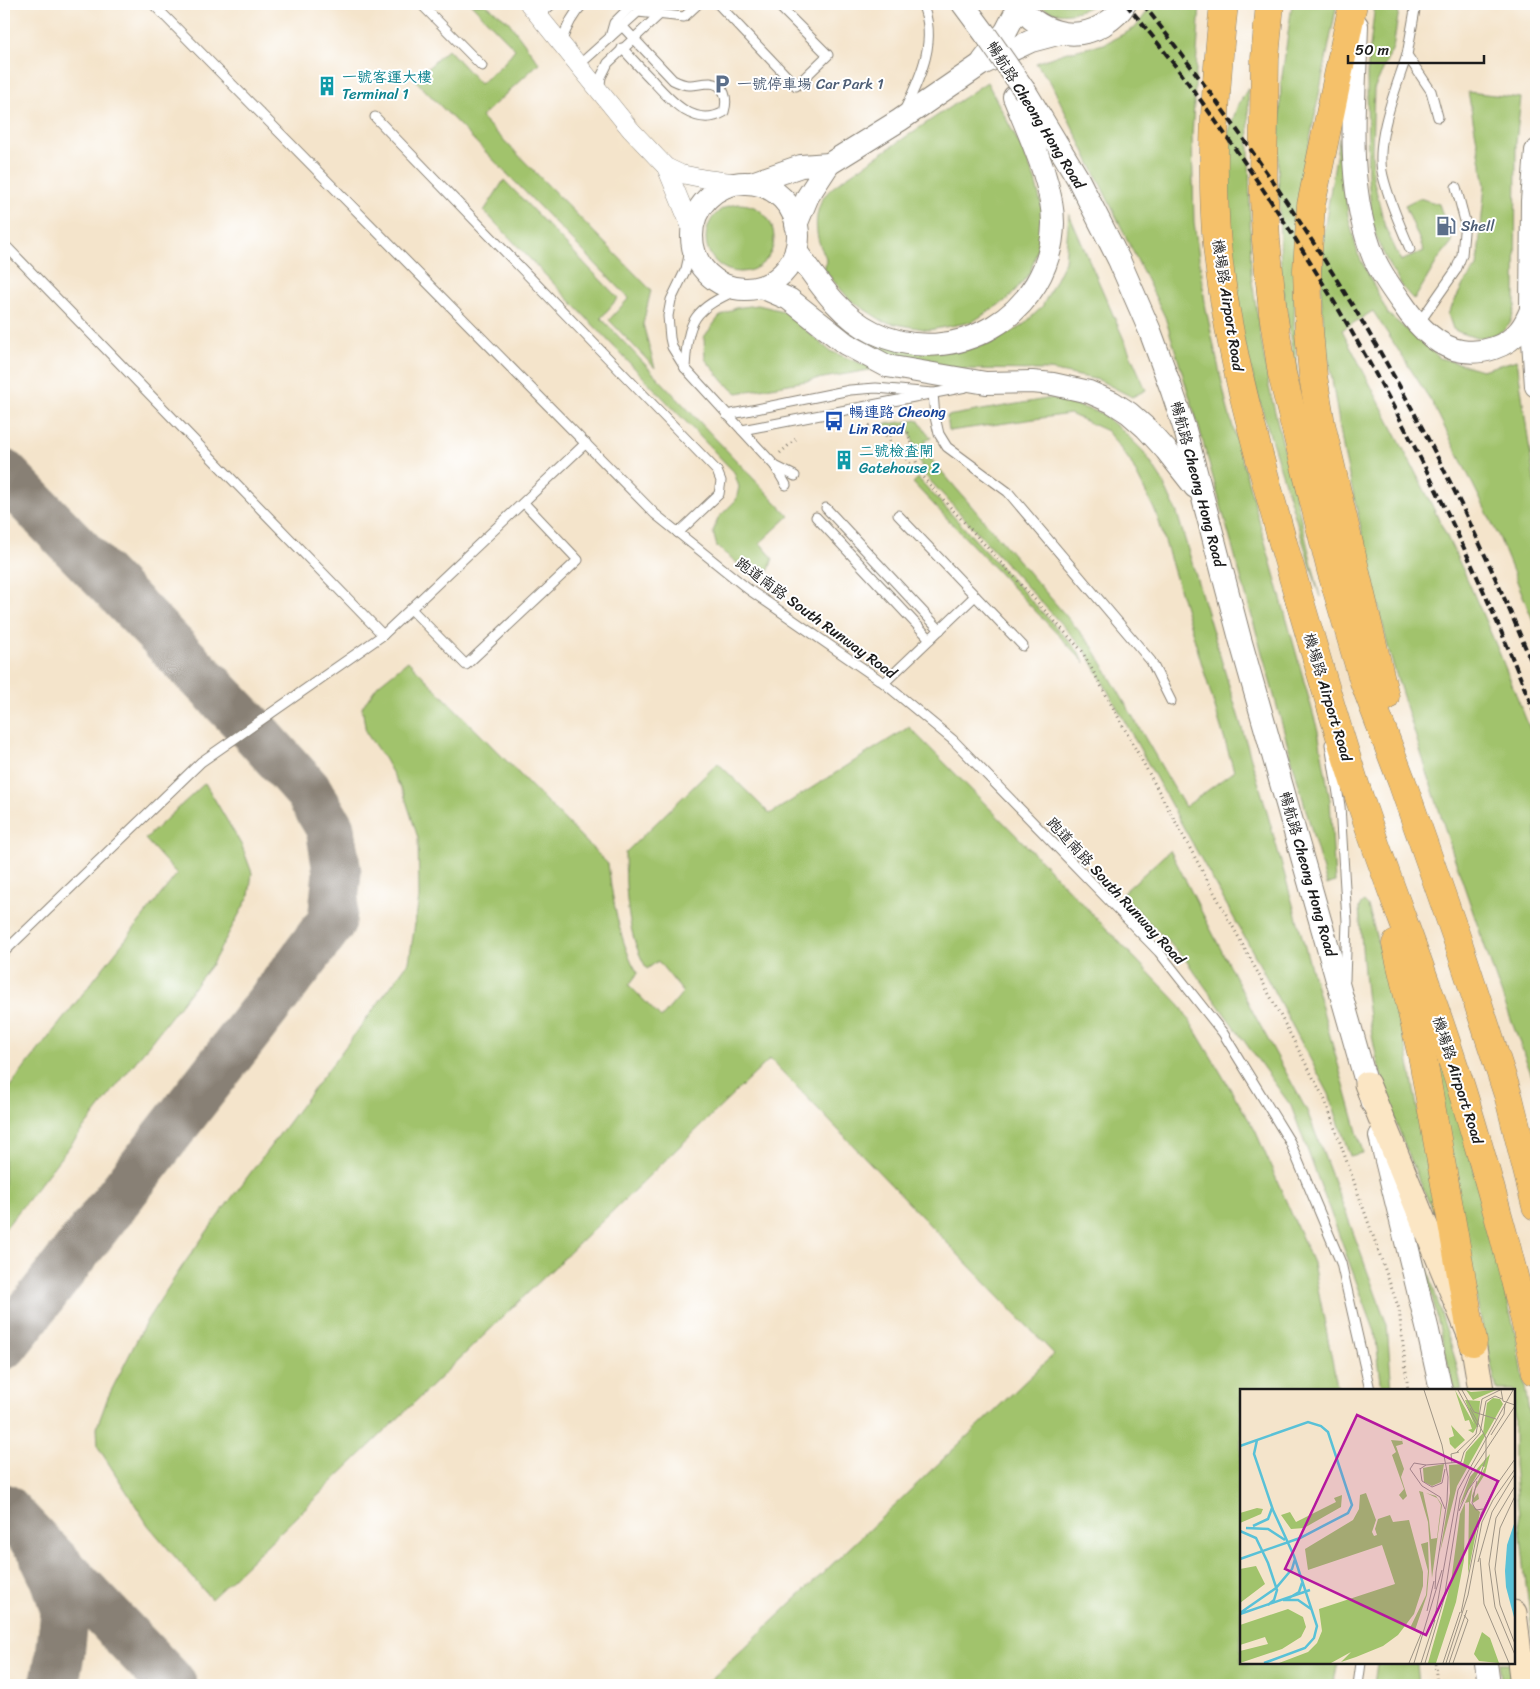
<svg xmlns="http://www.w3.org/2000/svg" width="1540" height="1689" viewBox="0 0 1540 1689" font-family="Sriracha,'LXGW WenKai TC',sans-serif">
	<rect width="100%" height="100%" fill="#fff"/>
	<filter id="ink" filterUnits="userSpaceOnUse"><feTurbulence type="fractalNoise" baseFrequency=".02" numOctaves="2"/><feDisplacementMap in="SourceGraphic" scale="10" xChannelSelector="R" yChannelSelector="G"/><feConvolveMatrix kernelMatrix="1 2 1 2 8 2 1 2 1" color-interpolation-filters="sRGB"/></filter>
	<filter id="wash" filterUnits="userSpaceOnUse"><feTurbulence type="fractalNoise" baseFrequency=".0096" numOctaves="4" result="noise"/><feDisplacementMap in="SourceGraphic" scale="20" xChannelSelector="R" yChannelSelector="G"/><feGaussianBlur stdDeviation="1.12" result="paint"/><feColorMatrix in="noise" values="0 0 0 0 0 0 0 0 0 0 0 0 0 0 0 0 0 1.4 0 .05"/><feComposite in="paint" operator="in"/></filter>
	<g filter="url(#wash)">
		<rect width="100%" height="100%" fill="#f4e4cb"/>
		<g fill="#a1c36c" stroke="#5e7044">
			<polygon points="471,4 485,4 508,21 539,63 481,117 651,290 643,324 655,368 609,320 629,298 415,80 448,49 480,84 503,64 515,49"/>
			<path d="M1038 4H1095C1076 14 1056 19 1038 4Z"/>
			<polygon points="1153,4 1200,4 1192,136 1194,222 1206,309 1227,406 1318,731 1330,800 1335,882 1327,885 1200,431 1165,317 1051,83 1036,63 1064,53 1104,44 1135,28"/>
			<polygon points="1292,4 1337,4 1299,195 1294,327 1299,400 1281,275 1278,164 1281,84"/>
			<polygon points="1375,4 1400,4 1393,48 1374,89 1372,149 1373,178 1385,227 1401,261 1424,251 1405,205 1419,198 1439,204 1452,242 1439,258 1414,300 1404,289 1390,267 1377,240 1372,220 1368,178 1367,74"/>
			<path d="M987 82 1022 149 1035 180 1043 211 1038 248 1030 273 1008 299 972 322 929 330 884 322 850 300 824 270C828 255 825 258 820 245 814 228 815 207 827 193 831 188 838 184 842 180Z"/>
			<polygon points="1248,88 1251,275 1269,387 1320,597 1257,393 1233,299 1221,155 1237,107"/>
			<path d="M1468 92 1521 98 1516 142 1515 307C1513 313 1512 322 1508 326 1493 342 1470 339 1453 329L1448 314 1464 283 1477 267 1485 185Z"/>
			<polygon points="1339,138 1348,215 1358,254 1388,314 1440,358 1482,370 1517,360 1536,494 1536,628 1499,537 1433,404 1373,311 1342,330 1427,495 1465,574 1499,652 1536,744 1536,1087 1497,982 1452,851 1389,652 1344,453 1325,337 1321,293 1324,231"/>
			<polygon points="504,180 618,298 601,318 789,516 760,543 773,558 769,570 755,577 717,547 713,532 718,518 736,500 739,487 734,472 484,211"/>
			<circle cx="740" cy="238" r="34"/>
			<polygon points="1069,214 1146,390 1132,397 1099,380 1050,370 958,369 924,364 883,352 849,330 853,327 957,352 991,343 1021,327 1042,307 1065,261"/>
			<polygon points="758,305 783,311 830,351 875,369 737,393 725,383 705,359 704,337 719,317 735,308"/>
			<polygon points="1052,398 1101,413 1124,432 1144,452 1162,480 1177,513 1263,798 1363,1153 1350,1156 1329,1094 1255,956 1085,650 924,474 910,432 904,426 895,426 889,430 877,425 918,420 931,438 925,441 931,459 1092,646 1185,807 1234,771 1157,515 1130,461 1107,431 1070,414 949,431 947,416"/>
			<polygon points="918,478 1078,651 1085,663 913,483"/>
			<path d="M408 661 608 864C612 896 620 946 638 973L629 985 661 1018 683 992 658 961 647 969C626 934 626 893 625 853L718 763 770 814 909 727 1022 841 1180 1005 1255 1130 1313 1263 1338 1390H1241V1663H1338L1333 1685H705L1054 1354 770 1059 211 1599 148 1525 98 1447 97 1427 108 1397 147 1320 181 1268 218 1216 409 962 419 898 418 838 404 794 384 758 366 733 362 707 378 685Z"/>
			<polygon points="205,783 242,846 252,873 249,896 212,964 4,1230 4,1094 177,874 145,839"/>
			<polygon points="1170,850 1254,1014 1307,1111 1349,1221 1387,1325 1392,1390 1382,1390 1375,1332 1291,1106 1185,959 1122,894"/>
			<path d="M1364 902 1368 906 1407 1051 1435 1207 1433 1212C1411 1161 1388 1110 1376 1055 1365 1007 1363 957 1359 908L1360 905Z"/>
			<polygon points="1439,1045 1462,1121 1518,1344 1536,1455 1536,1654 1526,1585 1514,1465 1514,1390 1497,1390 1459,1224 1427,1048"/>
			<polygon points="1418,1237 1456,1362 1462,1390 1454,1390"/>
			<polygon points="1377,1663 1417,1663 1419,1685 1374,1685"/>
			<polygon points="1500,1663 1510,1663 1513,1685 1503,1685"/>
		</g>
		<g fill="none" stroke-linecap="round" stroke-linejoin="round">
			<g stroke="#888074" stroke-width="49">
				<polyline points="4,474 251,728 308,791 330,828 337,872 332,921 300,964 4,1345"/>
				<polyline points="4,1508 173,1685"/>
				<polyline points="44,1557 56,1582 65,1611 60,1655 54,1685"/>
			</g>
		</g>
	</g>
	<g filter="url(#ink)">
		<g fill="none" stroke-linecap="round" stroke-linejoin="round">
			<defs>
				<g id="service">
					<polyline points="153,4 655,514 748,589 884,683 953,740 1159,952 1223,1033 1290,1142 1341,1263 1370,1390"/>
					<polyline points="421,4 482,66"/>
					<polyline points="718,4 796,86 828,55 777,4"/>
					<polyline points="1416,4 1407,55 1431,91 1438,117"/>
					<polyline points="539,16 552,4"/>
					<polyline points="610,37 614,23 633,4"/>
					<path d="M561 43C566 28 572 15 583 4"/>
					<path d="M622 48C632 59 642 70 652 80 670 100 695 129 724 112 728 99 725 84 710 83 703 83 696 85 689 85 683 85 679 83 673 80L623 27"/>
					<path d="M1407 55C1396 88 1374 142 1383 176 1389 201 1400 225 1410 249"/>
					<polyline points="579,65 638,12 684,17 698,4"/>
					<polyline points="599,91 601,77 608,63 659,15"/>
					<path d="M905 109C921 76 938 39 922 4"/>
					<polyline points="375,117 717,471 721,481 719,494 678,533"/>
					<polyline points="692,242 686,269 671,300 668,316 670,338 672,347 685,368 775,466 786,485"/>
					<polyline points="4,244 383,635"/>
					<polyline points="1419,323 1456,270 1462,255 1465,221 1456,187"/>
					<path d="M685 368C688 318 693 310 739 289"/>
					<polyline points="727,415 850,390 876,388 933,393 935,417 939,434 947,447 1008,492 1151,661 1171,701"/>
					<polyline points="742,430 966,387"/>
					<polyline points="775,466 795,476"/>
					<polyline points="826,508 940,630"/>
					<polyline points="898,515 1023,646"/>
					<polyline points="816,517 930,639"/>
					<polyline points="411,609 466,665 578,560 524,503"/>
					<polyline points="884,683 975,596"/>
					<polyline points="1330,744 1340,806 1347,921 1345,980"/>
					<polyline points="4,952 201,762 383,635 586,443"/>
					<polyline points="1358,1685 1361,1663"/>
				</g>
				<g id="minor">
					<polyline points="529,4 631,130 666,167 681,174 706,179 739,183"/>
					<polyline points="666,167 692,230"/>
				</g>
				<g id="tertiary">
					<polyline points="963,4 986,35"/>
					<path d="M1018 4C1037 31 1073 43 1103 25 1111 20 1120 13 1125 4"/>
					<path d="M1357 25C1355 100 1344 186 1374 258 1381 274 1392 289 1402 303 1416 324 1436 347 1462 351 1483 354 1507 347 1520 330 1525 324 1528 317 1531 310"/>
					<polyline points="983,61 1006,31 1019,6"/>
					<polyline points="1025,91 1077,177 1119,260 1150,331 1172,391 1185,430 1240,639 1372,1103"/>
					<polyline points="1536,151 1532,201 1531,310 1536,386"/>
					<circle cx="745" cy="236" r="53"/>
					<polyline points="752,183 801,166 829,164 900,120 980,65 1031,41 1061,33"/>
					<polyline points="796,225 808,196 829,164"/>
					<path d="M796 251C818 281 838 315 873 332 954 372 1052 314 1053 223 1053 182 1029 135 1014 97"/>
					<polyline points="761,287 789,299 846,344 887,366 986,383 1032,382 1053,384 1089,392 1112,402 1129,413 1146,428 1166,450 1195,487"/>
					<polyline points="1380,1136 1428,1331 1441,1390"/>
					<polyline points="1486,1663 1489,1685"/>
				</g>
				<g id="secondary">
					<polyline points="1367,1084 1473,1342 1481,1390"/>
					<polyline points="1514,1613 1523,1685"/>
				</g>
				<g id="primary">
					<path d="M1224 4C1215 84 1210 165 1217 245 1227 347 1256 445 1283 543 1309 632 1334 721 1363 809 1391 892 1424 973 1451 1057 1472 1118 1488 1179 1505 1241 1516 1285 1528 1328 1536 1372"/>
					<polyline points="1270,4 1265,58 1263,176 1266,240 1273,313 1282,374 1331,570 1363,679 1402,782 1456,936 1509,1098 1536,1206"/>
					<polyline points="1353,4 1311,205 1307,270 1309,331 1313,376 1321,424 1385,697"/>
					<polyline points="1396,944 1423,1060 1473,1342"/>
				</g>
			</defs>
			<use href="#service" stroke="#888074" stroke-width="11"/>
			<use href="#minor" stroke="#888074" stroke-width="19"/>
			<use href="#tertiary" stroke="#888074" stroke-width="24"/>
			<use href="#secondary" stroke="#888074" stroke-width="27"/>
			<use href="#primary" stroke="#888074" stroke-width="29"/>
			<g stroke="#888074" stroke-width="3" stroke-dasharray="1 4" stroke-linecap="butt">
				<polyline points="869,425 889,439"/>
				<polyline points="780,453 797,438"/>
				<polyline points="918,472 918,468 908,433 903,428 895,428 891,432 889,440 918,472 1082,651 1250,958 1325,1100 1399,1309 1408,1390"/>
				<polyline points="1435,1663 1437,1685"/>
			</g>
			<use href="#service" stroke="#fff" stroke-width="9"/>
			<use href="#minor" stroke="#fff" stroke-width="18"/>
			<use href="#tertiary" stroke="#fff" stroke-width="22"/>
			<use href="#secondary" stroke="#fbe6c4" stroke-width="25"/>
			<use href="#primary" stroke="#f5c16b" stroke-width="28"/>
			<g stroke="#1c1c1c" stroke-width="4" stroke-dasharray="8 4" stroke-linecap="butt">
				<path d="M1126 4C1165 50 1201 100 1236 150 1359 326 1458 517 1536 717"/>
				<path d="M1143 4C1236 123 1322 248 1396 380 1449 474 1495 573 1536 673"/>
			</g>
			<defs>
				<polyline id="tertiary-bridge" points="986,35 1025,91"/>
			</defs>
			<use href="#tertiary-bridge" stroke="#888074" stroke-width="24" stroke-linecap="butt"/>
			<use href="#tertiary-bridge" stroke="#fff" stroke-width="22"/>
		</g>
	</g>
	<defs>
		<symbol id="parking-bare" viewBox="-9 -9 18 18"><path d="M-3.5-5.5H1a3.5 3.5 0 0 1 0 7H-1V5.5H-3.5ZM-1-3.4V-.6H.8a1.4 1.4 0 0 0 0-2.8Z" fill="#5c6f8a" stroke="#fff" stroke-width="2.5" paint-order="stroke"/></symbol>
		<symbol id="building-bare" viewBox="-9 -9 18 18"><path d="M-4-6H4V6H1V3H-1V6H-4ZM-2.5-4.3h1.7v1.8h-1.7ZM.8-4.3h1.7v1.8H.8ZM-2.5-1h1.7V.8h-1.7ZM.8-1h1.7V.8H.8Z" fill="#0f9aa8" stroke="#fff" stroke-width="2.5" paint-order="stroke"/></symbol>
		<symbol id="fuel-bare" viewBox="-9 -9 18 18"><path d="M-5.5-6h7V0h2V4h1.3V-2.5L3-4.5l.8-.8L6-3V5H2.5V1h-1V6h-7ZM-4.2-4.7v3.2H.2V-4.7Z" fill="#5c6f8a" stroke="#fff" stroke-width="2.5" paint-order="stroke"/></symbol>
		<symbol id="bus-bare" viewBox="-9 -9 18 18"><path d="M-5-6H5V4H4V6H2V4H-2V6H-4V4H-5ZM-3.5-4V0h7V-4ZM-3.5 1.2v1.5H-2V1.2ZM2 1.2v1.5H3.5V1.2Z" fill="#1a4fb4" stroke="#fff" stroke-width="2.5" paint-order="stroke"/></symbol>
	</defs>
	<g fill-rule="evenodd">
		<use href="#parking-bare" x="708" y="70" width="28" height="28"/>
		<use href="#building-bare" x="313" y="72" width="28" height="28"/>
		<use href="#fuel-bare" x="1432" y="212" width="28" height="28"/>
		<use href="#bus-bare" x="820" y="407" width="28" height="28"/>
		<use href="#building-bare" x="830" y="446" width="28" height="28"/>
	</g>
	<g text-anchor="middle" stroke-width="4" stroke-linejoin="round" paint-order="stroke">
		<g font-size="15" fill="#0d838f" stroke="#fff" text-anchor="start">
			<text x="342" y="82">一號客運大樓<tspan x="342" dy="17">Terminal 1</tspan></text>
			<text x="859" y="456">二號檢查閘<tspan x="859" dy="17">Gatehouse 2</tspan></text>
		</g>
		<g font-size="15" fill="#4e5e75" stroke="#fff" text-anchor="start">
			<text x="737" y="89">一號停車場 Car Park 1</text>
			<text x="1461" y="231">Shell</text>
		</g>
		<g font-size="15" fill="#1c1c1c" stroke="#fff">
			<text transform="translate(1036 115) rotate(58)" y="5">暢航路 Cheong Hong Road</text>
			<text transform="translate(1228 305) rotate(81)" y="5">機場路 Airport Road</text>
			<text transform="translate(1198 484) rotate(75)" y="5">暢航路 Cheong Hong Road</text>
			<text transform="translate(816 618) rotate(36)" y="5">跑道南路 South Runway Road</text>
			<text transform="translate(1328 697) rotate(73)" y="5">機場路 Airport Road</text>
			<text transform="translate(1308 874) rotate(74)" y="5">暢航路 Cheong Hong Road</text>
			<text transform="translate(1116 891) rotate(47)" y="5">跑道南路 South Runway Road</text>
			<text transform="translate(1458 1080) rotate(72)" y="5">機場路 Airport Road</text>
		</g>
		<g font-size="15" fill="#164399" stroke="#fff" text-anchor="start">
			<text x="849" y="417">暢連路 Cheong<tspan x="849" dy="17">Lin Road</tspan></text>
		</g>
	</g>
	<g transform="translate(1240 1389)">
		<rect width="275" height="275" fill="#f4e4cb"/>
		<path d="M215 1 234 35 225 11 240 12 238 36 233 44 228 41 232 40 229 31 225 32ZM226 1 231 3 256 1 233 11ZM253 9 260 10 263 15 217 97 200 163 210 104 209 76 223 75 226 63 243 44 247 14ZM211 36 225 51 215 60 210 55 209 49 214 47ZM160 43 163 55 156 57 164 80 161 88 167 107 163 111 159 106 164 100 152 66 156 63 151 51 162 52ZM250 65 245 85 235 101 234 109 238 104 239 110 233 114 232 107 237 94 245 78 242 77 219 118 230 88ZM204 75 201 93 192 97 184 93 183 79ZM233 96 230 114 240 123 228 185 229 113 225 114 224 171 216 213 196 274H188L211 193 220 125ZM179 102 183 103 189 131 191 150 197 149 201 116 197 109 186 104 196 107 202 116 192 189 188 133ZM126 104 136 131 132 143 134 147 137 146 135 140 138 130 150 126 153 133 169 131 183 183V197L174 225 158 246 143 257 116 268 101 273 111 263 91 274H39L68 263 77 254 82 242 79 220 155 195 142 156 68 181 65 160 113 131 119 120 120 106ZM102 106 101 118 64 139 51 140 41 126 50 123 56 133 96 113 94 109ZM17 119 23 120 21 125 0 134V124ZM188 153 189 183 187 206 175 241 170 239 186 206 188 182 181 155ZM16 177 25 195 0 214V180ZM48 220 63 228 66 238 61 248 42 260 0 274V262L28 255 25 248 0 256V236ZM242 243 250 249 259 274 239 272 234 265Z" fill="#a1c36c"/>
		<path d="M275 132V232L266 198 265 182 267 156Z" fill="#59c1d7"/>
		<path fill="none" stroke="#59c1d7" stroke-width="2.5" d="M17 51 14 65 33 121 54 167 77 237 74 249 65 259 24 274M0 57 68 33 81 37 88 43 112 116 108 124 60 149 0 170M13 137 28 130 32 119M6 139 28 140 45 151M0 142 16 149 28 174 37 201 34 211 28 216M49 209 59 203 62 194M43 211H58L71 220M0 224 36 199 52 180 55 170M0 225 70 201"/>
		<path fill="none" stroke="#9e9485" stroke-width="1" d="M184 1 202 56 208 88 207 112 196 183M218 1 238 38M222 1 234 23 256 30M261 1 263 12 275 16M230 19 246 49V69L241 84M251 46 264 25 265 15M217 63 236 45 242 10 260 1M212 74 211 65 219 63M186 76 174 74 170 80 182 97 200 108 205 120M180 79 182 92 192 98 202 94 205 80M180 80 186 76 221 73 224 63 240 44 246 12 255 7 262 10M237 92 232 114 236 121 243 120M275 97 256 129 249 175 255 218 275 266M275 107 260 139 255 180 260 216 275 255M219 122 228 101 242 82M240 169 244 215 269 274M238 173 252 123 275 85M195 200 196 183M187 222 194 192M221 224 241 125 255 98 275 70M194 233 218 101 273 1M169 274 181 245M174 274 202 181M181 274 195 231M185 274 204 210 220 109 230 85 275 17M203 274 220 223M206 274 228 206 242 133 253 111 275 80M209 274 227 221M213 274 228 231 224 226"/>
		<path fill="#b5179e" fill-opacity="0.15" stroke="#b5179e" stroke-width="2.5" d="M117 26 258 92 186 246 45 180Z"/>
		<rect width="275" height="275" fill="none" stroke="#1c1c1c" stroke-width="2.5"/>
	</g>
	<rect width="1540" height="1689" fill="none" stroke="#fff" stroke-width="20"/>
	<path d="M1348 55v8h136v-8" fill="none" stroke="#1c1c1c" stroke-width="2.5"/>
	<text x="1355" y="55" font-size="15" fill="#1c1c1c" stroke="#ffffff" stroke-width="4" paint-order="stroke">50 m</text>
</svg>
